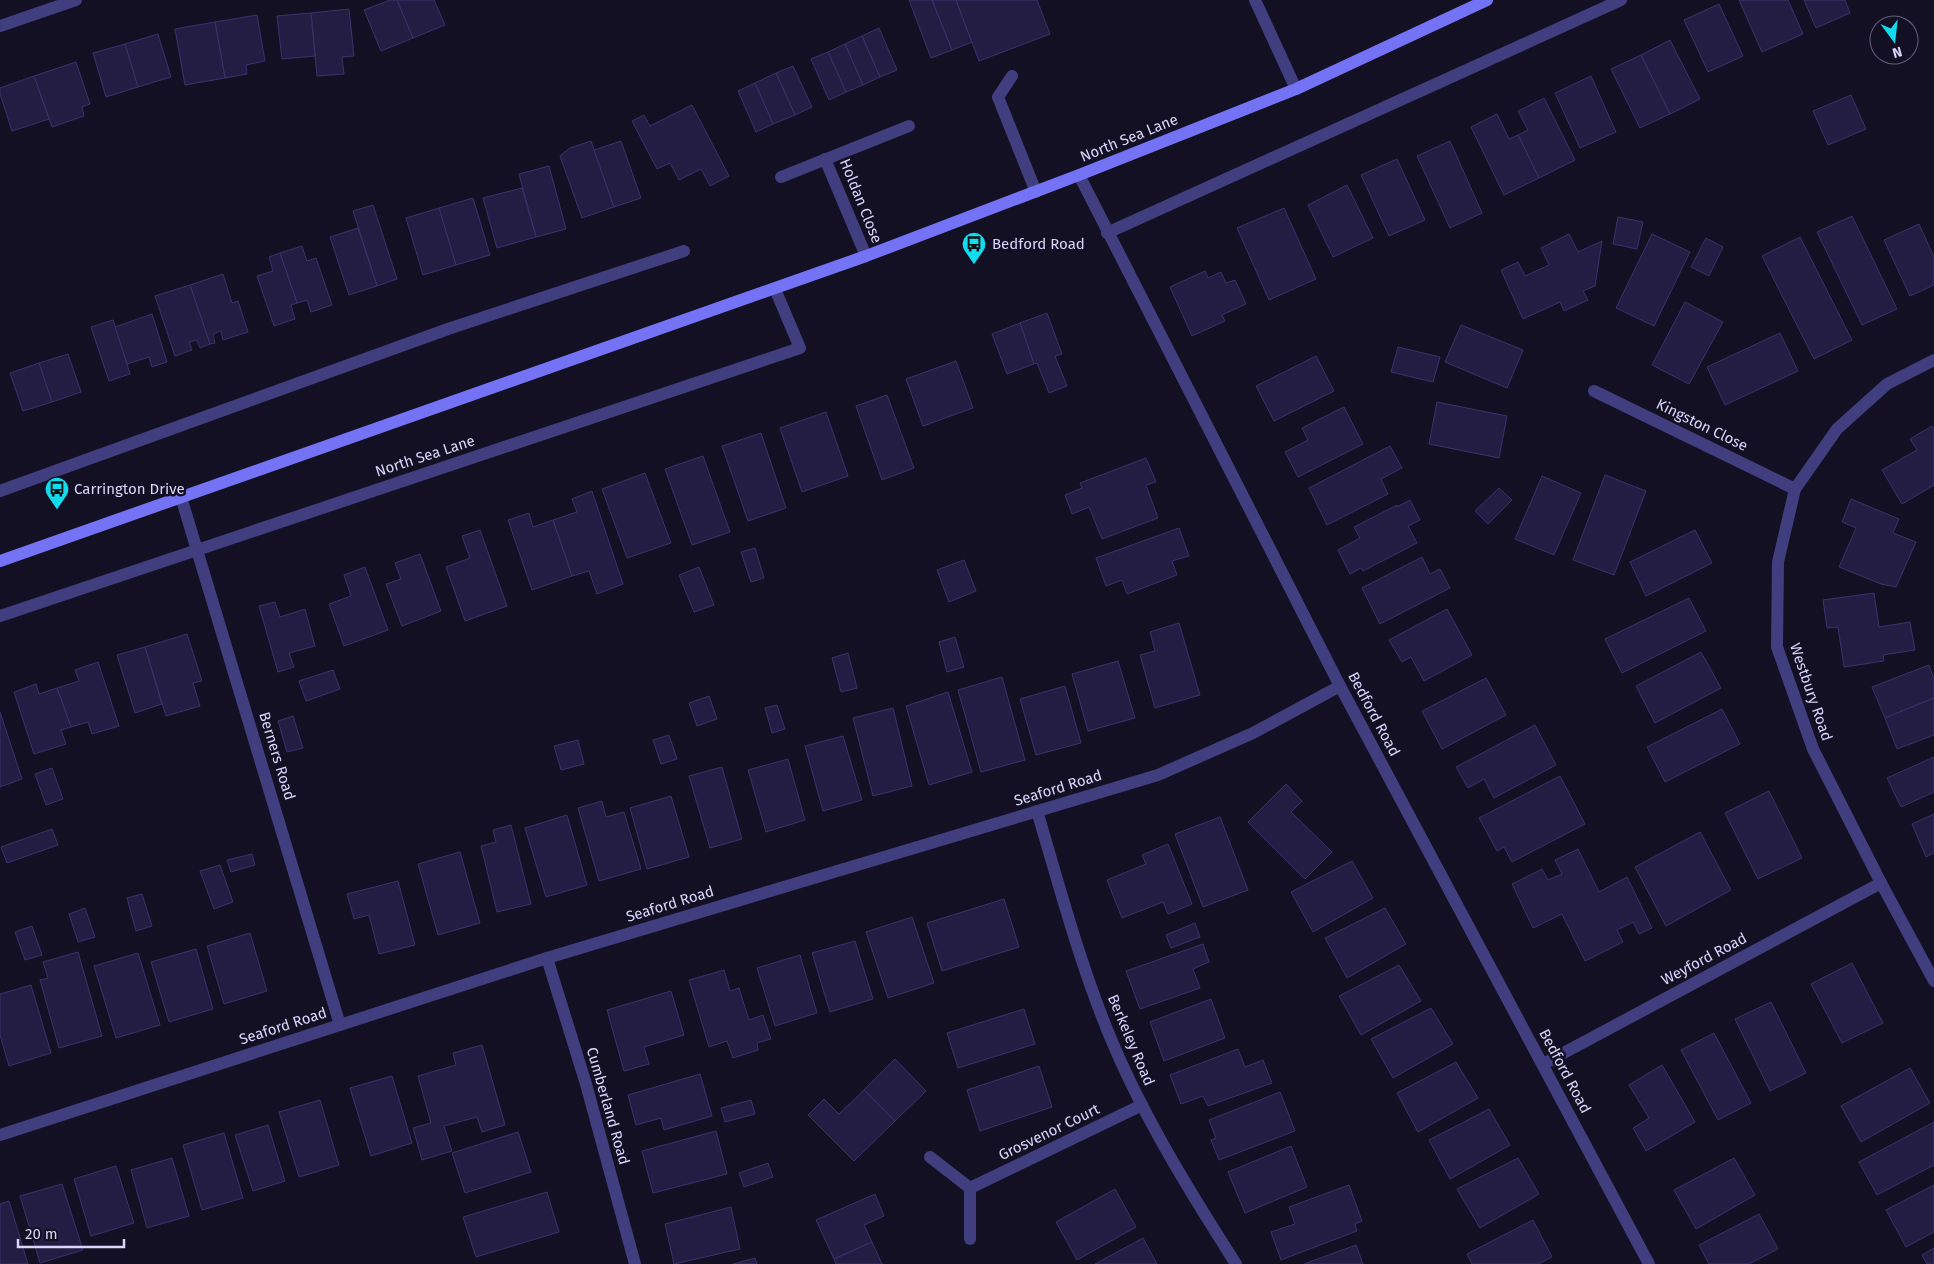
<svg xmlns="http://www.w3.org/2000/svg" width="1934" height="1264" viewBox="0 0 1934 1264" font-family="'Fira Sans',sans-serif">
	<rect width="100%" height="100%" fill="#131023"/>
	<g fill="#241d43" stroke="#3c316d">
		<polygon points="390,0 397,0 413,38 381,51 364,10"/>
		<polygon points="397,0 434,0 445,25 413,38"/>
		<polygon points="909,0 932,0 952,50 931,58"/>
		<polygon points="932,0 956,0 972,42 952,50"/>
		<polygon points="956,0 1037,0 1050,34 979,61"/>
		<polygon points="1739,0 1788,0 1803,34 1762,52"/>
		<polygon points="1804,0 1845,0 1850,13 1816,28"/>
		<polygon points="1719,4 1743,56 1708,72 1684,20"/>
		<polygon points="349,9 354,56 342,57 344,74 317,76 311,13"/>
		<polygon points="311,13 315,56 282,59 277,16"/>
		<polygon points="257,15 265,61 246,65 247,74 225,78 215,22"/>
		<polygon points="215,22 225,78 185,85 175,29"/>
		<polygon points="879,28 897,70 880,77 862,36"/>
		<polygon points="158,34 171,77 138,87 125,44"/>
		<polygon points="862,36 880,77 863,85 845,44"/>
		<polygon points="1670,40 1700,99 1670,114 1641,55"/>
		<polygon points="125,44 138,87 106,97 93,53"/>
		<polygon points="845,44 863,85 846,92 828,52"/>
		<polygon points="828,52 846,92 829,100 811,59"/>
		<polygon points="1641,55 1670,114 1640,128 1611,69"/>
		<polygon points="76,62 90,104 82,107 84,116 52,127 34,76"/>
		<polygon points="793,66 812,107 795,115 776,73"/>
		<polygon points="776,73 795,115 773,124 755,83"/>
		<polygon points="34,76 49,119 12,131 0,94 0,88"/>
		<polygon points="1591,76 1616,132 1580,148 1555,93"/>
		<polygon points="755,83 773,124 756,132 738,91"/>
		<polygon points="1851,95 1866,129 1828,145 1813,111"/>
		<polygon points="1544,98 1575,160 1539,178 1518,135 1528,130 1518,111"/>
		<polygon points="692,105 729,176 710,186 701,169 679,180 670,163 657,169 632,121 644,115 650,126"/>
		<polygon points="1497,114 1509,139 1518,135 1539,178 1504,195 1471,127"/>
		<polygon points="591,141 614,207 582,218 560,156 570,148"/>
		<polygon points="621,141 641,198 614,207 594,150"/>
		<polygon points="1450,141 1482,213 1450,228 1417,156"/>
		<polygon points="1397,159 1425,220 1389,236 1361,175"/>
		<polygon points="549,166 566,229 536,237 519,174"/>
		<polygon points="1347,185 1373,238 1333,257 1308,205"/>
		<polygon points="522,188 536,237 497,248 483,198"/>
		<polygon points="473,198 490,255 456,265 439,208"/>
		<polygon points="373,205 397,279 377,286 353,211"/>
		<polygon points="439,208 456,265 423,275 406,218"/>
		<polygon points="1284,208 1316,279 1269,300 1237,228"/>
		<polygon points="1852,216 1897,309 1862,325 1817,232"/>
		<polygon points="1618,217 1643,222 1637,249 1613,244"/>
		<polygon points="1919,224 1934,257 1934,285 1910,296 1884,240"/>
		<polygon points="358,228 377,286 349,295 330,237"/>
		<polygon points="1569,234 1578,252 1602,241 1595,286 1583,291 1588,300 1564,311 1560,302 1523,319 1501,270 1518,262 1525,276 1549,265 1541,248"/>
		<polygon points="1652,234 1690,252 1654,326 1616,308"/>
		<polygon points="1800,237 1852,340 1814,359 1762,256"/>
		<polygon points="1706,238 1723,247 1709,276 1691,267"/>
		<polygon points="302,246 307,261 316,258 332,305 311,312 307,300 297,303 280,253"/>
		<polygon points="280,253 297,303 291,305 295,319 274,326 257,276 273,271 269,257"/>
		<polygon points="1205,271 1208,278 1221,272 1226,283 1235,280 1246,304 1222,315 1225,321 1192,336 1170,287"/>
		<polygon points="223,274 232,303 238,301 248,332 223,340 221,331 213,334 215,343 210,344 190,285"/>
		<polygon points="190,285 210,344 200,348 197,340 189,342 192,350 175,356 155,296"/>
		<polygon points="1685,302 1723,322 1689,384 1652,365"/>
		<polygon points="1047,313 1062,354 1055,356 1067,386 1049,393 1037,363 1034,364 1020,323"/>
		<polygon points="152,314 167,362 152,367 149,357 127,364 115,327"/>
		<polygon points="113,320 130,374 109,381 91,327"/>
		<polygon points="1020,323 1034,364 1007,374 992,334"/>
		<polygon points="1461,325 1523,350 1507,388 1445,362"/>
		<polygon points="1780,333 1798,371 1725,405 1707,367"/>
		<polygon points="1398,347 1440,357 1433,382 1391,372"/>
		<polygon points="68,354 81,392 52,402 39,363"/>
		<polygon points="1316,356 1334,391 1274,421 1256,386"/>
		<polygon points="956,361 973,408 923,426 906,379"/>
		<polygon points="39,363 52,402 23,411 10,373"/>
		<polygon points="887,395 914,468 882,480 856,406"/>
		<polygon points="1437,402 1507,416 1499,458 1429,444"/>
		<polygon points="1344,407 1363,444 1298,477 1285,452 1308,440 1302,428"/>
		<polygon points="826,412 848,476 802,492 780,428"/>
		<polygon points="1932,426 1934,428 1934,485 1902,504 1882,470 1917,450 1910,439"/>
		<polygon points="761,433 786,508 748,521 722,446"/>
		<polygon points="1390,446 1402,468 1381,479 1388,494 1327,525 1309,488"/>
		<polygon points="703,456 730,532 692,545 665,469"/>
		<polygon points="1146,458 1156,482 1146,485 1158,518 1102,539 1089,507 1072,514 1065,495 1082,488 1080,483"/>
		<polygon points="645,473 671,543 627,558 602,489"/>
		<polygon points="1605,475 1646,491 1614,575 1573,560"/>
		<polygon points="1542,476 1581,493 1554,555 1515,539"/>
		<polygon points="1499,488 1512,500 1488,524 1475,511"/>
		<polygon points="592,491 623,584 597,594 589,571 572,576 553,520 577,512 572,499"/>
		<polygon points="1851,499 1899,519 1893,533 1916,542 1896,587 1881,584 1839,567 1856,528 1842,522"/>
		<polygon points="1410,500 1420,520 1408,526 1417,543 1363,571 1361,568 1350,574 1338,550 1360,538 1354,527 1397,505 1397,507"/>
		<polygon points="529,513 533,527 553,520 572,576 532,590 508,520"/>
		<polygon points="1179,528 1189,556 1172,561 1177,575 1127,594 1122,580 1106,586 1096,558"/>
		<polygon points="480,530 507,606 465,621 446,567 470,558 462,536"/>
		<polygon points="1695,530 1712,563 1646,596 1630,562"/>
		<polygon points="755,548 764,578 751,582 741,552"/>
		<polygon points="420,554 441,611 402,626 386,584 401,579 395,563"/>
		<polygon points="1422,557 1430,574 1440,569 1450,588 1380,624 1362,588"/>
		<polygon points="964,560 976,591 949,602 937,570"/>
		<polygon points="365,567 388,630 344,646 329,604 351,596 344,575"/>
		<polygon points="699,567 714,605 694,612 679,575"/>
		<polygon points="1874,593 1879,627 1910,622 1915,650 1883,655 1884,661 1844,667 1838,627 1827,628 1823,600"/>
		<polygon points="1689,598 1706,631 1622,673 1605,639"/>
		<polygon points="275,602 280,617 305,609 315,646 289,653 294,667 278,672 259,606"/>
		<polygon points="1447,609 1472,655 1424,681 1411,657 1402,662 1389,640"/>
		<polygon points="1179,623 1200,695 1155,708 1140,655 1155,651 1150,632"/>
		<polygon points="187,634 202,681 193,683 200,706 166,716 145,647"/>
		<polygon points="955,637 964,667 947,672 939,642"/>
		<polygon points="145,647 162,704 135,713 117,655"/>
		<polygon points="1701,652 1721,688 1655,723 1636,686"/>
		<polygon points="848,653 857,688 841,692 832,658"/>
		<polygon points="1118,661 1135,718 1088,731 1072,674"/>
		<polygon points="98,662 119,726 92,734 88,722 71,727 57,688 79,681 75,670"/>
		<polygon points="1929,665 1934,679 1934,698 1885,718 1872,687"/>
		<polygon points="333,670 340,689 306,701 299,681"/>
		<polygon points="1002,677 1025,760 981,772 958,690"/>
		<polygon points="1486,678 1506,715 1442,749 1422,711"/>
		<polygon points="36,684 39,694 57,688 71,727 61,730 66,744 34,754 14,692"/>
		<polygon points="1065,686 1081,743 1036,755 1020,699"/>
		<polygon points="948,692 972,772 929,785 906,706"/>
		<polygon points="709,696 717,719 697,726 689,703"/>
		<polygon points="1934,698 1934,735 1897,749 1885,718"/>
		<polygon points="777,705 785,729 772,733 765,708"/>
		<polygon points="893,708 912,786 873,796 853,718"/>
		<polygon points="1722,709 1740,744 1665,782 1647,747"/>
		<polygon points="0,712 22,779 0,787"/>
		<polygon points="293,716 303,748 287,752 278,721"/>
		<polygon points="1535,725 1556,765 1494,798 1484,779 1468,788 1456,767"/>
		<polygon points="669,735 677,759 661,764 653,740"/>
		<polygon points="843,736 862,800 823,811 805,746"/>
		<polygon points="578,740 584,764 561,770 554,746"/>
		<polygon points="1934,757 1934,792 1901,807 1887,778"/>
		<polygon points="788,759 805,820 766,832 748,770"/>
		<polygon points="722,767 742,839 710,848 689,776"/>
		<polygon points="52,768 63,799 46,805 35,774"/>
		<polygon points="1560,776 1585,824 1512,862 1504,847 1497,851 1479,818"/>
		<polygon points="1286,784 1302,801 1291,812 1332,852 1305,879 1248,822"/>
		<polygon points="1769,791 1802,858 1758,879 1725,813"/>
		<polygon points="671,796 689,857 647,869 630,808"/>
		<polygon points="602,801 606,817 624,812 641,869 599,881 578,808"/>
		<polygon points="1934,814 1934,853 1926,857 1912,824"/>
		<polygon points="567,815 587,885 546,897 525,828"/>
		<polygon points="1220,817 1248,890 1203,907 1175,834"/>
		<polygon points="511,825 531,904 497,912 481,846 496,842 493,830"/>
		<polygon points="52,829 58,845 7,863 1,847"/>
		<polygon points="1700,832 1731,890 1666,926 1635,867"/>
		<polygon points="1168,844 1192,904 1168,914 1163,902 1122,918 1107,880 1146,864 1142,855"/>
		<polygon points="1578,849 1599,892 1627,877 1652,928 1639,934 1633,922 1617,930 1623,942 1585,961 1562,914 1533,928 1512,884 1542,869 1548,880 1562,874 1555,860"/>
		<polygon points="460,852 480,923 438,935 418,864"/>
		<polygon points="252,854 255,865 231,872 227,860"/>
		<polygon points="1352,861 1373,898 1313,932 1291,892"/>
		<polygon points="220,865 233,902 214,909 200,871"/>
		<polygon points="398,881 415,945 379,954 369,915 354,919 347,894"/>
		<polygon points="142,894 152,926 136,931 127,898"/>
		<polygon points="1004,899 1019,947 942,971 927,923"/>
		<polygon points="85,908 95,937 78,942 69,914"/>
		<polygon points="1385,908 1406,944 1347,978 1325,938"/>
		<polygon points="912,917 934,983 888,998 866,932"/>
		<polygon points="1195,923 1200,937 1171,948 1166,935"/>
		<polygon points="32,926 42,955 25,960 15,932"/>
		<polygon points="250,933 267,991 224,1004 207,946"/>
		<polygon points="855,941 873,999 830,1012 812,953"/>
		<polygon points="1203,944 1209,962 1193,969 1200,988 1140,1009 1126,971"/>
		<polygon points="196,949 213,1009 169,1022 151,962"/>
		<polygon points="78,952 102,1036 59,1048 40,980 48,978 43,962"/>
		<polygon points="138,953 160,1025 116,1038 94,966"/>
		<polygon points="800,955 817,1013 775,1026 757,968"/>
		<polygon points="1852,963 1883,1023 1842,1043 1811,984"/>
		<polygon points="1399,965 1421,1001 1361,1035 1339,996"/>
		<polygon points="724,970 730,991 739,988 749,1020 763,1015 771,1039 757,1043 758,1050 733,1058 727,1041 709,1047 689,980"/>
		<polygon points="31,985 51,1053 9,1066 0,1035 0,994"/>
		<polygon points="671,991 684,1035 644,1047 649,1064 624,1071 607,1010"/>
		<polygon points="1211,999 1225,1038 1164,1061 1150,1022"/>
		<polygon points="1771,1002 1806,1073 1770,1091 1735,1019"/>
		<polygon points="1431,1008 1453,1044 1393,1078 1371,1039"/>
		<polygon points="1024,1009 1035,1044 958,1068 947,1033"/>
		<polygon points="1714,1033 1751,1103 1718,1120 1681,1050"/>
		<polygon points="482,1045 505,1125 482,1132 477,1117 444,1126 452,1151 422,1160 413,1128 431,1123 418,1076 456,1065 453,1053"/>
		<polygon points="1238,1049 1245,1067 1263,1060 1272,1083 1208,1106 1203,1096 1181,1104 1170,1075"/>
		<polygon points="895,1059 926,1091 895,1121 864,1090"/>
		<polygon points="1456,1062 1478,1098 1418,1132 1397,1093"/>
		<polygon points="1662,1065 1695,1122 1646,1151 1633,1128 1649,1118 1629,1085"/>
		<polygon points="1039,1066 1052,1107 980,1131 967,1090"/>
		<polygon points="1910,1068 1930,1103 1861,1142 1841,1106"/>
		<polygon points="700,1074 712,1116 664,1130 661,1118 636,1125 628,1095"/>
		<polygon points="392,1076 412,1143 371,1156 350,1088"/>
		<polygon points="864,1090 895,1121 854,1161 808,1115 824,1099 839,1114"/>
		<polygon points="1280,1092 1295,1131 1219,1160 1211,1140 1216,1138 1209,1120"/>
		<polygon points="320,1100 339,1165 299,1177 279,1112"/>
		<polygon points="751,1100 755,1114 725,1122 721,1108"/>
		<polygon points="1489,1109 1510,1145 1450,1179 1429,1140"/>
		<polygon points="1934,1122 1934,1165 1877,1195 1859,1162"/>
		<polygon points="268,1125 285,1181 253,1191 235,1135"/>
		<polygon points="716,1131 727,1174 653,1193 642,1151"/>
		<polygon points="518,1132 531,1172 465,1193 452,1153"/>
		<polygon points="224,1133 243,1198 202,1210 183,1145"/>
		<polygon points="1291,1146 1307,1187 1245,1213 1228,1172"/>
		<polygon points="172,1158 189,1216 147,1228 131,1170"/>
		<polygon points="1518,1158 1539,1194 1480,1228 1457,1189"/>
		<polygon points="1734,1158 1755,1195 1696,1229 1674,1190"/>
		<polygon points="768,1163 773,1177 744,1187 739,1173"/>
		<polygon points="116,1166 134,1223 91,1236 74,1179"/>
		<polygon points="62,1184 83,1250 40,1263 20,1196"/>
		<polygon points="1349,1185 1362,1221 1355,1224 1357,1231 1281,1260 1271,1232 1295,1224 1289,1207"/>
		<polygon points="1934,1185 1934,1232 1906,1247 1886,1210"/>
		<polygon points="1115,1189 1136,1227 1077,1260 1056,1222"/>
		<polygon points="547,1192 559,1232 476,1257 463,1217"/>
		<polygon points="875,1194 884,1216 864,1225 872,1242 834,1259 816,1220"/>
		<polygon points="9,1201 28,1264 0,1264 0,1204"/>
		<polygon points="731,1207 740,1249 674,1264 665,1224"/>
		<polygon points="1759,1214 1778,1249 1749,1264 1709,1264 1699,1245"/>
		<polygon points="1533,1220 1552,1257 1538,1264 1472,1264 1467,1254"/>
		<polygon points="1143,1238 1157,1264 1095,1264"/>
		<polygon points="872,1242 882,1264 836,1264 834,1259"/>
		<polygon points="1356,1245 1363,1264 1304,1264"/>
		<polygon points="1934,1248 1934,1264 1927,1264 1922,1255"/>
		<polygon points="755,1258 757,1264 733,1264"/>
	</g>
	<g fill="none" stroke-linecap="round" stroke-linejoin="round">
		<g stroke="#403e7f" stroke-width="12">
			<polyline points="1012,76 998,97 1036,192"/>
			<polyline points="825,159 866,256"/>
			<polyline points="781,177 909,126"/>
		</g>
		<g stroke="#403e7f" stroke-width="12">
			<polyline points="1255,0 1296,89"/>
			<polyline points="0,26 76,0"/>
			<polyline points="1079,175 1340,686 1649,1264"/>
			<polyline points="1107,233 1621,0"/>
			<polyline points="1934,360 1887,384 1837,429 1795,489 1778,562 1777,647 1813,749 1881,883 1934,981"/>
			<polyline points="1594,391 1795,489"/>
			<polyline points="0,491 448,329 684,251"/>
			<polyline points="181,497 340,1025"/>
			<polyline points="0,616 800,348 775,289"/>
			<path d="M1037 811C1060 888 1080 965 1111 1039 1144 1118 1190 1192 1236 1264"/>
			<polyline points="547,958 586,1084 635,1264"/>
			<polyline points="1543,1064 1881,883"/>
			<polyline points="0,1135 547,958 1158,775 1253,733 1340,686"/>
			<polyline points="930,1157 970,1188"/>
			<polyline points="970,1188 1142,1105"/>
			<polyline points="970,1188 970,1239"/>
		</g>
		<polyline stroke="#7473f5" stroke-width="12" points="0,561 866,256 1079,175 1296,89 1487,0"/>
	</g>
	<defs>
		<symbol id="bus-pin" viewBox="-11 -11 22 30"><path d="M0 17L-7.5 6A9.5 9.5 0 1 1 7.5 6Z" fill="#11dbec" stroke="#131023"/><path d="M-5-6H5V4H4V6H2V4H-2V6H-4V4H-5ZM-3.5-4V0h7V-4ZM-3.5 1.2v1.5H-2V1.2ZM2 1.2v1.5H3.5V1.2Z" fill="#111"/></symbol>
	</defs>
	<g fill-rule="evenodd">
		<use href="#bus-pin" x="960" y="230" width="28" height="38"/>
		<use href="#bus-pin" x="43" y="475" width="28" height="38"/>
	</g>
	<g text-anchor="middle" stroke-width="5" stroke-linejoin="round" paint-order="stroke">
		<g font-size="15" fill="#d9d5fc" stroke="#131023">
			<text transform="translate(1129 138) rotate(-22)" y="5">North Sea Lane</text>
			<text transform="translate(861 201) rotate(68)" y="5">Holdan Close</text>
			<text transform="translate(1702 425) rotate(26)" y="5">Kingston Close</text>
			<text transform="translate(425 456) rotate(-18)" y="5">North Sea Lane</text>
			<text transform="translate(1811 692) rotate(71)" y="5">Westbury Road</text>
			<text transform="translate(1374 714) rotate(62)" y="5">Bedford Road</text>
			<text transform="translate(277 756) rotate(73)" y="5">Berners Road</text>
			<text transform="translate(1058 788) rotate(-17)" y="5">Seaford Road</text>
			<text transform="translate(670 904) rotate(-17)" y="5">Seaford Road</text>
			<text transform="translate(1704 959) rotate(-28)" y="5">Weyford Road</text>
			<text transform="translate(283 1026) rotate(-18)" y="5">Seaford Road</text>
			<text transform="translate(1131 1040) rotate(67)" y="5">Berkeley Road</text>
			<text transform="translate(1565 1071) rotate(62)" y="5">Bedford Road</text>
			<text transform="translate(608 1106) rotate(74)" y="5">Cumberland Road</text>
			<text transform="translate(1049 1132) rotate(-26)" y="5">Grosvenor Court</text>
		</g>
		<g font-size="15" fill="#d9d5fc" stroke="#131023" text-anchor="start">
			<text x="992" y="249">Bedford Road</text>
			<text x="74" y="494">Carrington Drive</text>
		</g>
	</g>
	<g transform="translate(1894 40) rotate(165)"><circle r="24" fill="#131023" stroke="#625f7a"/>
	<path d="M0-4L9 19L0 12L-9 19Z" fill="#11dbec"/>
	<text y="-8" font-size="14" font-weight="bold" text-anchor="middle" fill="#d9d5fc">N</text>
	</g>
	<path d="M18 1239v8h106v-8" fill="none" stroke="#d9d5fc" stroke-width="2.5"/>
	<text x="25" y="1239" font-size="15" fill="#d9d5fc" stroke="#131023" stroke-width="4" paint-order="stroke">20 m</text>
</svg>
